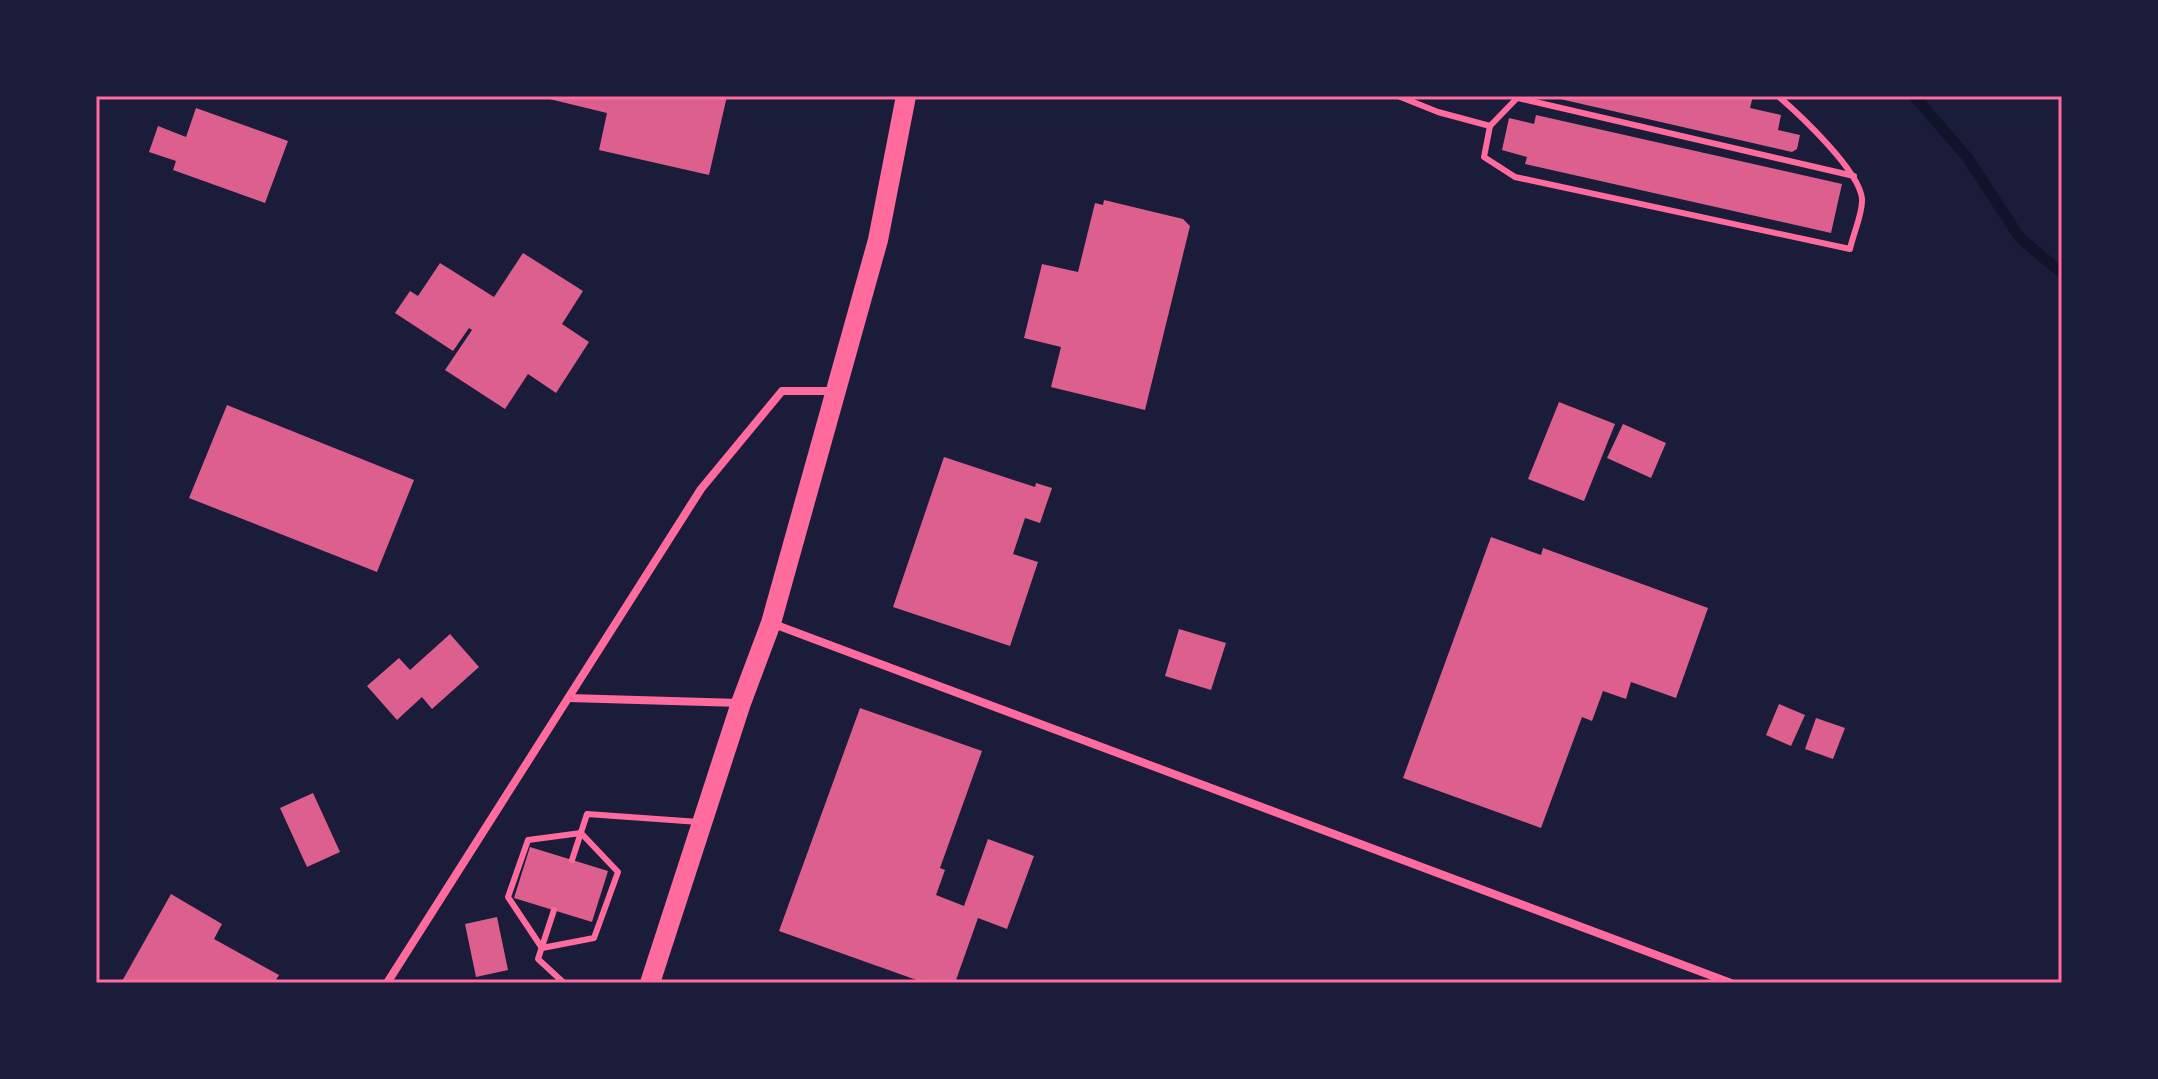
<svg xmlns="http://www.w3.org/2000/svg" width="2158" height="1079" viewBox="0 0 2158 1079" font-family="Commissioner,sans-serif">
	<rect width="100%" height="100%" fill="#1b1b3a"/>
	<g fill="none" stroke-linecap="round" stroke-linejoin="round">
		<polyline stroke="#12122b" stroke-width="11" points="1914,96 1967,157 2020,238 2062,273"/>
	</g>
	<g fill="#dd5f8e">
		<polygon points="537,96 727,96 709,175 599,150 607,113"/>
		<polygon points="1547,96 1753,96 1750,108 1781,115 1778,130 1800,135 1797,149 1792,152"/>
		<polygon points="196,108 288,141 265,203 173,170 176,161 149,152 158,126 186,137"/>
		<polygon points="1536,115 1842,184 1831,233 1525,164 1527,157 1502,150 1509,118 1534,124"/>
		<polygon points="1104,200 1183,219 1190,226 1145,410 1051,387 1061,347 1024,338 1042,264 1078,272 1095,203 1103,205"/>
		<polygon points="523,253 583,291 562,324 589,342 556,393 528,374 505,409 445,370 472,330 469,328 453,351 395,313 410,291 418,296 440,263 494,297"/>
		<polygon points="1559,402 1615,424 1584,501 1528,479"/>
		<polygon points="227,405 414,480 377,572 189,498"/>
		<polygon points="1623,424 1666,443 1651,478 1607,458"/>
		<polygon points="944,457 1035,487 1036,483 1052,488 1040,523 1025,518 1013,554 1038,562 1010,646 893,607"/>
		<polygon points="1491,537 1541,555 1543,548 1708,608 1676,698 1631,682 1626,699 1603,691 1592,721 1582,717 1541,828 1403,778"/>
		<polygon points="1179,629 1226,643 1211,690 1165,676"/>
		<polygon points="450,634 479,667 432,709 422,697 397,720 367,686 399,658 410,670"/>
		<polygon points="1779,704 1805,715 1791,746 1766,735"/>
		<polygon points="860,708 982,751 940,868 945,870 936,895 964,906 988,839 1034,856 1007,929 978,918 955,983 925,983 779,931"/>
		<polygon points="1816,718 1845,728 1833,759 1805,749"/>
		<polygon points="313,793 340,852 307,867 280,808"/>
		<polygon points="530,847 608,871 592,922 514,898"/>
		<polygon points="171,894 222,924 214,939 279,975 274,983 121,983"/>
		<polygon points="497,917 508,970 476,977 465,924"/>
	</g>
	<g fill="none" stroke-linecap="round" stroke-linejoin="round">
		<g stroke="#ff6b9d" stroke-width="6">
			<polyline points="1398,96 1438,112 1490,126 1519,96"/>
			<polyline points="1518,98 1854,176"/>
			<path d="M1490 126 1484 157 1515 177 1850 249C1853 234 1863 213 1862 199 1860 171 1799 114 1778 96"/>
			<polygon points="581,833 618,872 594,938 542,948 508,897 528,840"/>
			<polyline points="572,860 587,814 699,822"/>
			<polyline points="554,910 538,959 564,983"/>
		</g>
		<g stroke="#ff6b9d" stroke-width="8">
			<polyline points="771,623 1731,983"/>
			<polyline points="569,698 740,703"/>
			<polyline points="387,983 701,489 782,391 833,391"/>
		</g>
		<polyline stroke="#ff6b9d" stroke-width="20" points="650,983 741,703 771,623 878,240 906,96"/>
	</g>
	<rect width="2158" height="1079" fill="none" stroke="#1b1b3a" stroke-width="196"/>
	<rect x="98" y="98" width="1962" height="883" fill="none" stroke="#ff6b9d" stroke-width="3"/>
</svg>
